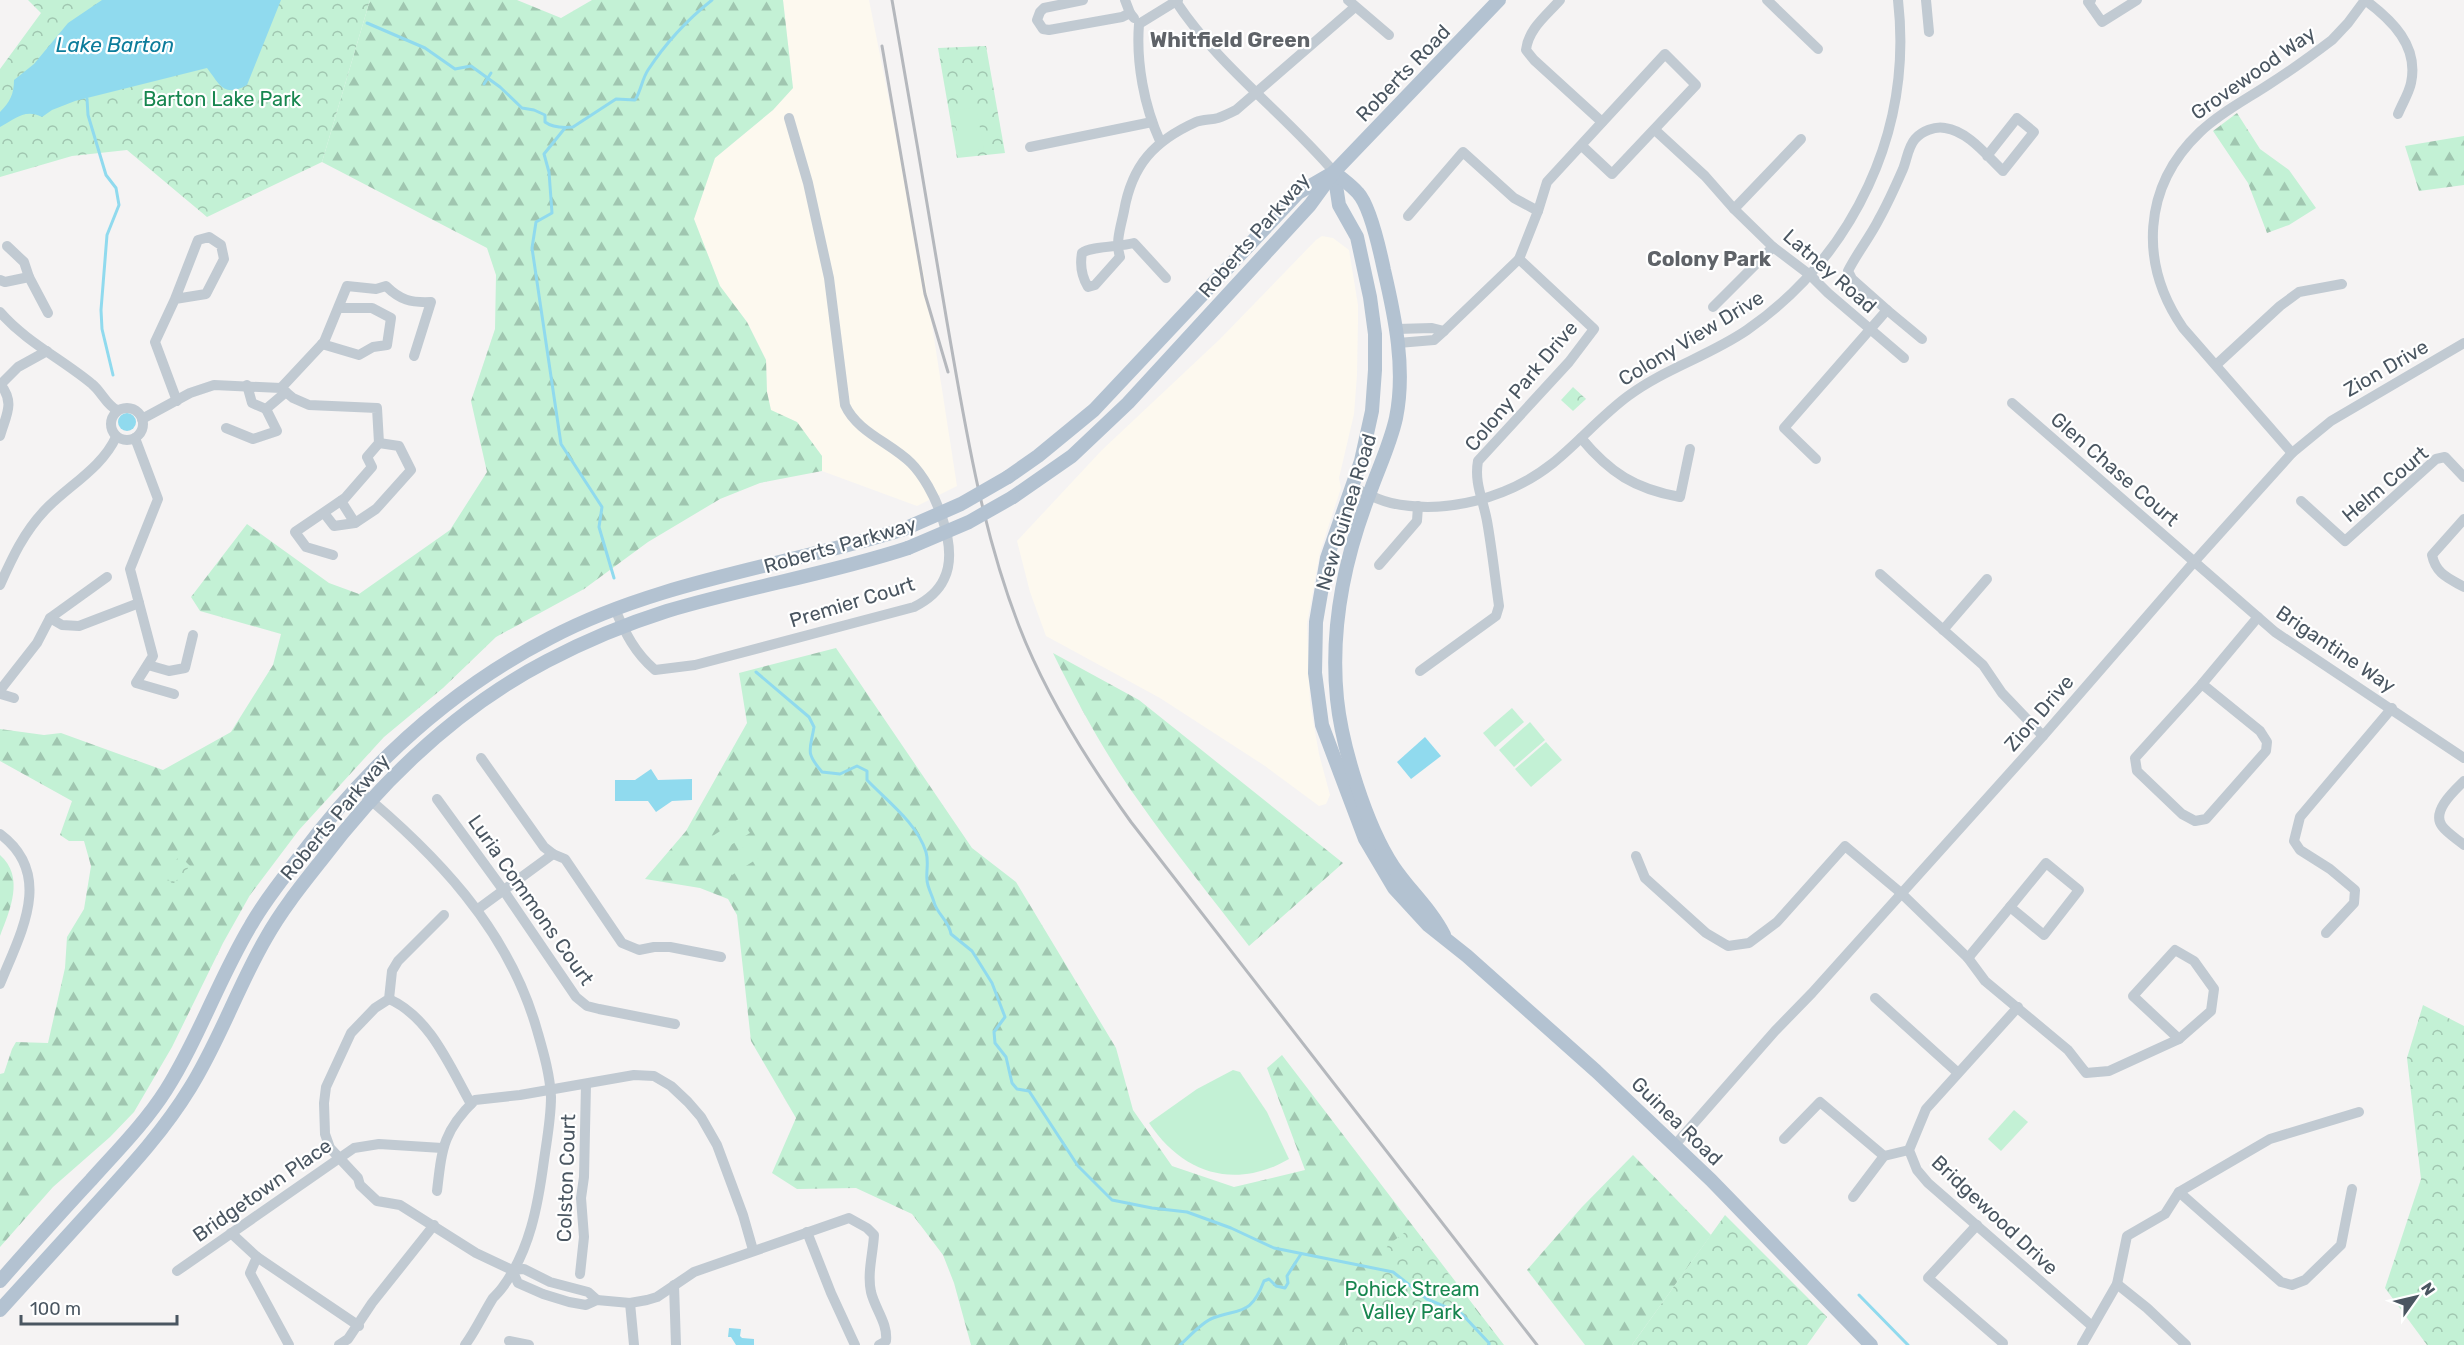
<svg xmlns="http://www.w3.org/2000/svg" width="2464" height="1345" viewBox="0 0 2464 1345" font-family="Rubik,sans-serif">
	<defs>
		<pattern id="forest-firs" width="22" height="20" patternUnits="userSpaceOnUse" patternTransform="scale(1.5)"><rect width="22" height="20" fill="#c3f1d5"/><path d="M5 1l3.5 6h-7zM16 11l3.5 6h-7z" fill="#a0c6b0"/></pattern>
		<pattern id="park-crowns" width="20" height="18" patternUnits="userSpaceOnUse" patternTransform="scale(1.5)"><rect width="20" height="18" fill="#c3f1d5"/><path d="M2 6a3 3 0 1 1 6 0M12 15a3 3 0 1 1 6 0" fill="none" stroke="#a0c6b0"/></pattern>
	</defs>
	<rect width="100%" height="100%" fill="#f5f3f3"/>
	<g fill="#fdf9ef">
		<polygon points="783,0 869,0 925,280 957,486 917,506 822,471 822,456 797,422 771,411 767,392 766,360 747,322 720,286 694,219 715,158 773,110 793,88"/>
		<polygon points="1322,236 1333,238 1349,250 1358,305 1358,320 1357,375 1354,414 1339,478 1341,488 1320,552 1307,624 1310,703 1319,754 1330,795 1326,804 1319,806 1265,766 1160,698 1046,636 1030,592 1017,541 1102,450 1220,339 1316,240"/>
	</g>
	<g fill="url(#forest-firs)">
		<polygon points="370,0 517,0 561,18 592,0 783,0 793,88 773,110 715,158 694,219 720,286 747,322 766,360 767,392 771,410 797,422 822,456 822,471 760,483 720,499 648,542 584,589 496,637 443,688 384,737 299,830 250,895 223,943 172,1047 134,1112 110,1137 53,1187 0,1247 0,1074 4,1073 12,1049 16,1042 48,1043 65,968 67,937 84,909 91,866 84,841 69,841 60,835 72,801 0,761 0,729 44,735 61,733 163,770 231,732 273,665 281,634 200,611 191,597 247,524 329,583 359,594 450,530 487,472 471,401 495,329 496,275 487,248 322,162"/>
		<polygon points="2237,113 2260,149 2289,170 2316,208 2289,225 2267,233 2248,183 2213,131"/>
		<polygon points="2464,136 2464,185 2419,191 2405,146"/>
		<polygon points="836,648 972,848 1016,882 1116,1048 1133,1110 1172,1166 1234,1187 1305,1170 1267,1068 1282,1055 1504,1345 971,1345 954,1283 943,1255 912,1214 856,1188 797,1189 772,1173 796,1118 751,1041 737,915 728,899 700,888 645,879 686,831 747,723 739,673"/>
		<path d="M1053 653 1139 700 1343 863 1249 946C1212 898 1173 850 1138 800 1105 754 1078 704 1053 653Z"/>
		<path d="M0 855C25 877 10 910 0 936Z"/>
		<polygon points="1633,1155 1711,1235 1632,1345 1585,1345 1527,1270 1582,1207"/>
	</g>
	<g fill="url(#park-crowns)">
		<polygon points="28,0 370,0 322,162 207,217 127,150 72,156 0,177 0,69 41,13"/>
		<polygon points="986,46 1005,153 957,158 938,48"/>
		<polygon points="1573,387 1586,399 1573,411 1561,400"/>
		<polygon points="180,856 190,866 173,884 162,874"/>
		<polygon points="2423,1005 2464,1026 2464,1345 2427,1345 2385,1288 2421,1179 2407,1058"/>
		<polygon points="1725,1215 1827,1317 1807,1345 1632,1345"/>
		<polygon points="1412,1227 1503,1345 1345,1345 1388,1245"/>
	</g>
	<g fill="#c3f1d5">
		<polygon points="976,107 984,149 961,153 953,111"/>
		<polygon points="1512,708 1524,722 1495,747 1483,733"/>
		<polygon points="1530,722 1545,740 1514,767 1499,750"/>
		<polygon points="1546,742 1562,760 1531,787 1515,769"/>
		<polygon points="740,818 750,833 718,853 708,839"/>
		<polygon points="754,840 763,855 732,875 722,861"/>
		<path d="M1233 1070 1240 1072 1267 1112 1289 1159C1235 1190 1183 1174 1149 1123L1197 1089Z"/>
		<polygon points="2014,1110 2028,1122 2001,1151 1988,1139"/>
	</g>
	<g fill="#90daee">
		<path d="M102 0H281L247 85C224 98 220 85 207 68L75 101 52 110 42 117C25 108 15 119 0 127V112C10 102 14 94 14 80L34 64 68 23Z"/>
		<circle cx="127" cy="422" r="9"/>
		<polygon points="1425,737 1441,756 1411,779 1397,762"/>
		<polygon points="651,769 658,780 692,779 692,800 672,801 656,812 648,801 615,801 615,780 635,780"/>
		<polygon points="729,1328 741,1329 740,1336 742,1338 754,1339 754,1345 736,1345 731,1337 728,1337"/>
	</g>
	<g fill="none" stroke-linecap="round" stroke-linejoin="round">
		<g stroke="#90daee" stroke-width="3">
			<path d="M367 23 425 48 455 69 471 66 500 87 522 108 534 110 545 115V122C553 128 563 128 573 127L616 99 635 100C641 91 642 79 648 70 665 44 688 19 712 0"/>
			<polyline points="484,84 491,73"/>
			<polyline points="87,99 88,115 106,175 116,188 119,205 107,235 101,310 102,329 113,375"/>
			<polyline points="565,128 544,154 549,172 552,213 536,222 532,248 561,444 602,507 599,527 614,578"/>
			<path d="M756 672 809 717 814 727C810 751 805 752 822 772L840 774 857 766 867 771V780C887 801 917 823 926 852 929 862 926 870 927 880 927 886 932 895 934 902 937 914 949 921 951 934L972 951 992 983 1005 1017 994 1032 995 1043 1006 1057 1012 1083 1017 1089 1029 1091 1078 1166 1112 1200 1152 1208 1187 1212 1231 1228 1274 1248 1393 1272 1427 1299 1462 1314 1489 1343V1345"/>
			<polyline points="1859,1295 1908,1345"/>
			<path d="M1180 1345C1189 1337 1202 1322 1213 1318 1242 1308 1251 1315 1264 1281L1269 1279 1276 1286 1285 1288 1288 1283 1287 1276 1301 1254"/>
		</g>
		<g stroke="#c1cad2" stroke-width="10">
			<polyline points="1083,0 1044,8 1040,12 1037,20 1043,29 1049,30 1122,17 1130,13"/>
			<polyline points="1125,0 1130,13 1134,18"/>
			<path d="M1175 0C1218 66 1283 112 1334 172"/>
			<polyline points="1348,0 1389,35"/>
			<path d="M1560 0C1547 15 1528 29 1526 50L1534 60 1602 122"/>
			<polyline points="1767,0 1818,49"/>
			<polyline points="1926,0 1929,32"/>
			<polyline points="2091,0 2088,2 2102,22 2137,0"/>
			<path d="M2365 0C2392 20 2419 46 2411 83 2409 93 2402 104 2398 114"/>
			<polyline points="1655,130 1705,176 1734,209 1773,247 1810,275 1828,293 1904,358"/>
			<path d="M1160 141C1144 106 1136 62 1139 24L1178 0"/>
			<polyline points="1030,147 1152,122"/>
			<polyline points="1734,209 1801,139"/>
			<polyline points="1538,211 1547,182 1665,54 1696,85 1612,174 1581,145"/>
			<polyline points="7,246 24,262 29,277"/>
			<path d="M1166 278 1134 243C1119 247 1091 246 1082 253 1080 264 1082 277 1088 287L1095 285 1120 257C1115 242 1121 226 1124 211 1132 165 1154 141 1196 122 1203 119 1211 120 1218 118 1224 116 1230 113 1236 110L1355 7"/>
			<polyline points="0,280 5,282 29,277 48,313"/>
			<polyline points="175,299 198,240 209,237 221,245 224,259 206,294 175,299 155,342 177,401"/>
			<polyline points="1713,307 1773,247"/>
			<polyline points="1887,310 1922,339"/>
			<path d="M0 312C26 342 62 359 92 384 101 391 107 406 117 410"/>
			<polyline points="1397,329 1432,328 1444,331"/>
			<polyline points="1398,343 1434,340 1444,331 1519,259 1538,211 1514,198 1463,152 1408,216"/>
			<polyline points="322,344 359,355 373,347 387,345 391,318 372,308 339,308"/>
			<polyline points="2216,365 2280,306 2299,292 2342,284"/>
			<polyline points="0,385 18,367 47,351"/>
			<polyline points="247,385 252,403 266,409"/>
			<path d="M281 388 324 342 347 286 376 289 386 286C400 300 411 303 431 302L414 356"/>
			<polyline points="2012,403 2275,632 2464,758"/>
			<circle cx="127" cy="424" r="16"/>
			<polyline points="142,419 190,393 214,385 281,388 293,398 309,405 377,408 379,443 367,457 372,467 345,498 295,532 306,547 333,555"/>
			<polyline points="226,428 253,439 277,431 266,409 286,392"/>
			<path d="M0 436C6 415 15 403 1 385"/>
			<polyline points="135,438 158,499 130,569 153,656 136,683 174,694"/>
			<path d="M1581 438C1610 473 1635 489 1680 497L1690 449"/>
			<path d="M2292 453 2183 328C2139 264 2142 187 2200 132 2220 113 2245 100 2268 85 2290 71 2311 56 2332 40L2348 23 2365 0"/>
			<path d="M1816 459 1784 428 1887 310 1852 279 1848 271C1857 253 1870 237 1879 219 1888 203 1896 185 1903 169 1907 159 1908 147 1915 139 1922 131 1935 126 1945 128 1968 131 1987 156 2003 171L2034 132 2017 118 1987 156"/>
			<path d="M1353 487C1365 493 1377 500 1391 503 1446 515 1509 498 1553 463 1579 442 1601 416 1628 396 1664 369 1709 356 1747 330 1854 255 1913 131 1898 0"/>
			<polyline points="341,501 355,523 376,509 411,470 399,446 379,443"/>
			<polyline points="2301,501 2345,541 2436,459 2445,457 2464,477"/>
			<polyline points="324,513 334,526 355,523"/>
			<path d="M2464 519 2432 555C2436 574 2448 578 2464 587"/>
			<polyline points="1379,565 1417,521 1418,506"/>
			<polyline points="1880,574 1983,665 2002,693 2043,736"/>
			<polyline points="107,577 50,618 62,625 79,626 139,603"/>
			<path d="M0 585C12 558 24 532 45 510 68 486 102 468 116 437"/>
			<path d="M615 609C625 633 635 653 655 670L695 665 914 607C926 601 938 592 944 579 960 547 934 486 911 463 891 443 857 432 845 405L829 278 808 183 789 118"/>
			<polyline points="1943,630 1987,579"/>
			<polyline points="148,665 169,671 185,668 193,635"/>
			<path d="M1420 671 1496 616 1499 606C1495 578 1492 549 1487 521 1483 499 1474 483 1478 461L1569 362 1594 329 1519 259"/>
			<polygon points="2202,684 2260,731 2267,742 2266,751 2206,819 2195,821 2182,814 2137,771 2135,758"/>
			<polyline points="2202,684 2258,617"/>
			<polyline points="14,698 1,694 1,689 37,643 50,618"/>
			<polyline points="481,758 544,847 553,854 565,859 622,943 639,950 654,947 670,947 721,957"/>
			<path d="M2464 781C2455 790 2431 811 2442 826 2447 833 2457 839 2464 845"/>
			<path d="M355 787C435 853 508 928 537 1030 543 1051 550 1074 551 1097 551 1118 547 1139 544 1160 538 1205 530 1251 502 1288 499 1292 496 1295 493 1298 483 1314 476 1330 465 1345"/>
			<polyline points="437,799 504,891 576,997 587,1006 599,1009 675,1024"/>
			<path d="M0 834C55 875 20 934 0 984"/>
			<polyline points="1636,856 1645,878 1706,933 1728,946 1749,943 1777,922 1845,846 1901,893 1968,958 1985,981 2068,1050 2086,1073 2109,1071 2179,1039"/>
			<polygon points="2046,863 2079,890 2044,935 2010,907"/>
			<polyline points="478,909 553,854"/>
			<polyline points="444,915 398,961 392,971 389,999 375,1008 351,1033 326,1087 324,1103 325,1134 330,1148 358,1178 360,1185 377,1201 400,1205 476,1253 512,1270 524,1269 550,1282 588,1292 597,1300"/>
			<polyline points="2326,933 2354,903 2355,890 2330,869 2300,850 2294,841 2300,817 2392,708"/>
			<polygon points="2175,950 2194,961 2214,989 2211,1011 2179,1039 2133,996"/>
			<polyline points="1968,958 2010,907"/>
			<polyline points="1875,998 1957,1072"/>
			<path d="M389 999C430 1017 450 1067 471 1104"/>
			<polyline points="2018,1007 1926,1109 1909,1150 1917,1170 1928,1183 2092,1326"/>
			<polyline points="1784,1139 1820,1102 1884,1156"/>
			<polyline points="1674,1146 1775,1031 1812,993 2043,736 2194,562 2292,453 2331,421 2464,343"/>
			<path d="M437 1191C442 1148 443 1131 475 1100L520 1095 634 1075 654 1076 671 1086 688 1102 701 1117 717 1145 743 1215 753 1250"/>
			<polyline points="2179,1192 2281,1282 2292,1285 2305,1280 2341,1245 2352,1189"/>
			<polyline points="1853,1197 1884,1156 1909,1150"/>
			<polyline points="1977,1225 1928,1278 2003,1343"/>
			<polyline points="807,1232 831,1293 855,1345"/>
			<polyline points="231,1233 257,1257 250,1273 289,1345"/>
			<polyline points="257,1257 359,1326"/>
			<path d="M512 1270 518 1283 543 1294 569 1302 586 1305 597 1300 630 1303 647 1300 657 1297 694 1272 849 1218 867 1228 874 1235C873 1254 867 1273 871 1292 875 1309 888 1323 886 1341L879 1345"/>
			<polyline points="177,1271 354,1148 379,1144 442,1148"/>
			<polyline points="580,1274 584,1237 581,1198 584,1177 586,1084"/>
			<polyline points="2117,1284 2147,1308 2186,1345"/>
			<polyline points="674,1285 676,1345"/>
			<polyline points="630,1303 634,1345"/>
			<polyline points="509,1341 529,1345"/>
			<polyline points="339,1345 348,1339 372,1303 434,1225"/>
			<polyline points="2082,1345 2117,1284 2127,1236 2165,1214 2179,1192 2270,1139 2359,1112"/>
		</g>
		<g stroke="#b3c2d1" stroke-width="14">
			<polyline points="1334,172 1339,205 1357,237 1370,297 1375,334 1375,370 1372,411 1361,461 1327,558 1316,622 1315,673 1322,725 1365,839 1394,888 1428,925 1467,956 1596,1071 1711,1180 1871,1345"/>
			<path d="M1334 172C1342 179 1351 185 1358 193 1370 206 1380 251 1384 270 1395 317 1406 369 1396 418 1390 445 1378 469 1369 495 1344 560 1330 629 1337 699 1342 747 1366 825 1393 866 1409 890 1431 909 1444 935"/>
			<polyline points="1008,477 1038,456 1094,410 1298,193 1329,175"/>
			<polyline points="1013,497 1072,456 1128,403 1310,205 1334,172 1499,0"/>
			<path d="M0 1281C30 1247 60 1213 91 1180 117 1151 145 1123 166 1090 199 1038 219 978 251 925 265 900 283 878 301 855 369 764 449 690 550 638 660 580 787 566 904 529"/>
			<path d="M0 1310C34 1273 67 1236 101 1199 133 1164 165 1129 190 1088 220 1040 238 986 266 938 281 911 301 886 320 862 382 780 455 709 547 661 585 641 626 624 667 611 747 587 829 574 908 548"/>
		</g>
		<g stroke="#b5b8bd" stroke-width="3">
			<path d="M892 0C911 107 929 215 947 322 965 425 981 528 1019 626 1046 696 1087 761 1131 822L1537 1345"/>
			<polyline points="882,46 925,294 948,372"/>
		</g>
		<g stroke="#b3c2d1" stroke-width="14">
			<polyline points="904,529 961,504 1008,477"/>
			<polyline points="908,548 969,522 1013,497"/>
		</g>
	</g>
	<g text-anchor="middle" stroke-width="4.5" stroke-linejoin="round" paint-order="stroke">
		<g font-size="20" fill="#4a5661" stroke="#fff">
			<text transform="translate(1403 73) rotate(-46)" y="7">Roberts Road</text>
			<text transform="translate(2253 73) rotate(-35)" y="7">Grovewood Way</text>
			<text transform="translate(1254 235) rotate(-49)" y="7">Roberts Parkway</text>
			<text transform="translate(1830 271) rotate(41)" y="7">Latney Road</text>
			<text transform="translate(1691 338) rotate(-31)" y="7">Colony View Drive</text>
			<text transform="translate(2386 368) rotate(-30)" y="7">Zion Drive</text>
			<text transform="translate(1521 386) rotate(-50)" y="7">Colony Park Drive</text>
			<text transform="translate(2115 469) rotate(41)" y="7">Glen Chase Court</text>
			<text transform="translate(2385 484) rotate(-40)" y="7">Helm Court</text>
			<text transform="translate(1346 512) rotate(-73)" y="7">New Guinea Road</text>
			<text transform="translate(840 545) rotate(-16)" y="7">Roberts Parkway</text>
			<text transform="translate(852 602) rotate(-17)" y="7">Premier Court</text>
			<text transform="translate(2336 649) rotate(34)" y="7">Brigantine Way</text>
			<text transform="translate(2039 713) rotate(-49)" y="7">Zion Drive</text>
			<text transform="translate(335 817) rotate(-50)" y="7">Roberts Parkway</text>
			<text transform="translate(531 900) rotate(55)" y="7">Luria Commons Court</text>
			<text transform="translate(1677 1121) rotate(44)" y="7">Guinea Road</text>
			<text transform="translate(566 1178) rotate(-88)" y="7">Colston Court</text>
			<text transform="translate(262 1190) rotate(-35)" y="7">Bridgetown Place</text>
			<text transform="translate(1995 1215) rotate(43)" y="7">Bridgewood Drive</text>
		</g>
		<g font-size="20" fill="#17864f" stroke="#fff">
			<text x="222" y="106">Barton Lake Park</text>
			<text x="1412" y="1296">Pohick Stream<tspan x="1412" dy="23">Valley Park</tspan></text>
		</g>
		<g font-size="21" font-weight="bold" fill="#5f6368" stroke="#fff">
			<text x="1230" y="47">Whitfield Green</text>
			<text x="1709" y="266">Colony Park</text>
		</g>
		<g font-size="21" font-style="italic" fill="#0c7c9b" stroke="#fff">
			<text x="115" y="52">Lake Barton</text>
		</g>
	</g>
	<g transform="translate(2416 1297) rotate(56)" stroke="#ffffff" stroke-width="4.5" paint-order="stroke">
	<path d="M0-4.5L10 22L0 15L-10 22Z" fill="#4a5661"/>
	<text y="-9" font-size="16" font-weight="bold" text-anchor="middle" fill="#4a5661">N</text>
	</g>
	<path d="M21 1315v9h156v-9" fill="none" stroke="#4a5661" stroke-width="3"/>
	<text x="30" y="1315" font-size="18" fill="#4a5661" stroke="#ffffff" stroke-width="4.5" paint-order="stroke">100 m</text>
</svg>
